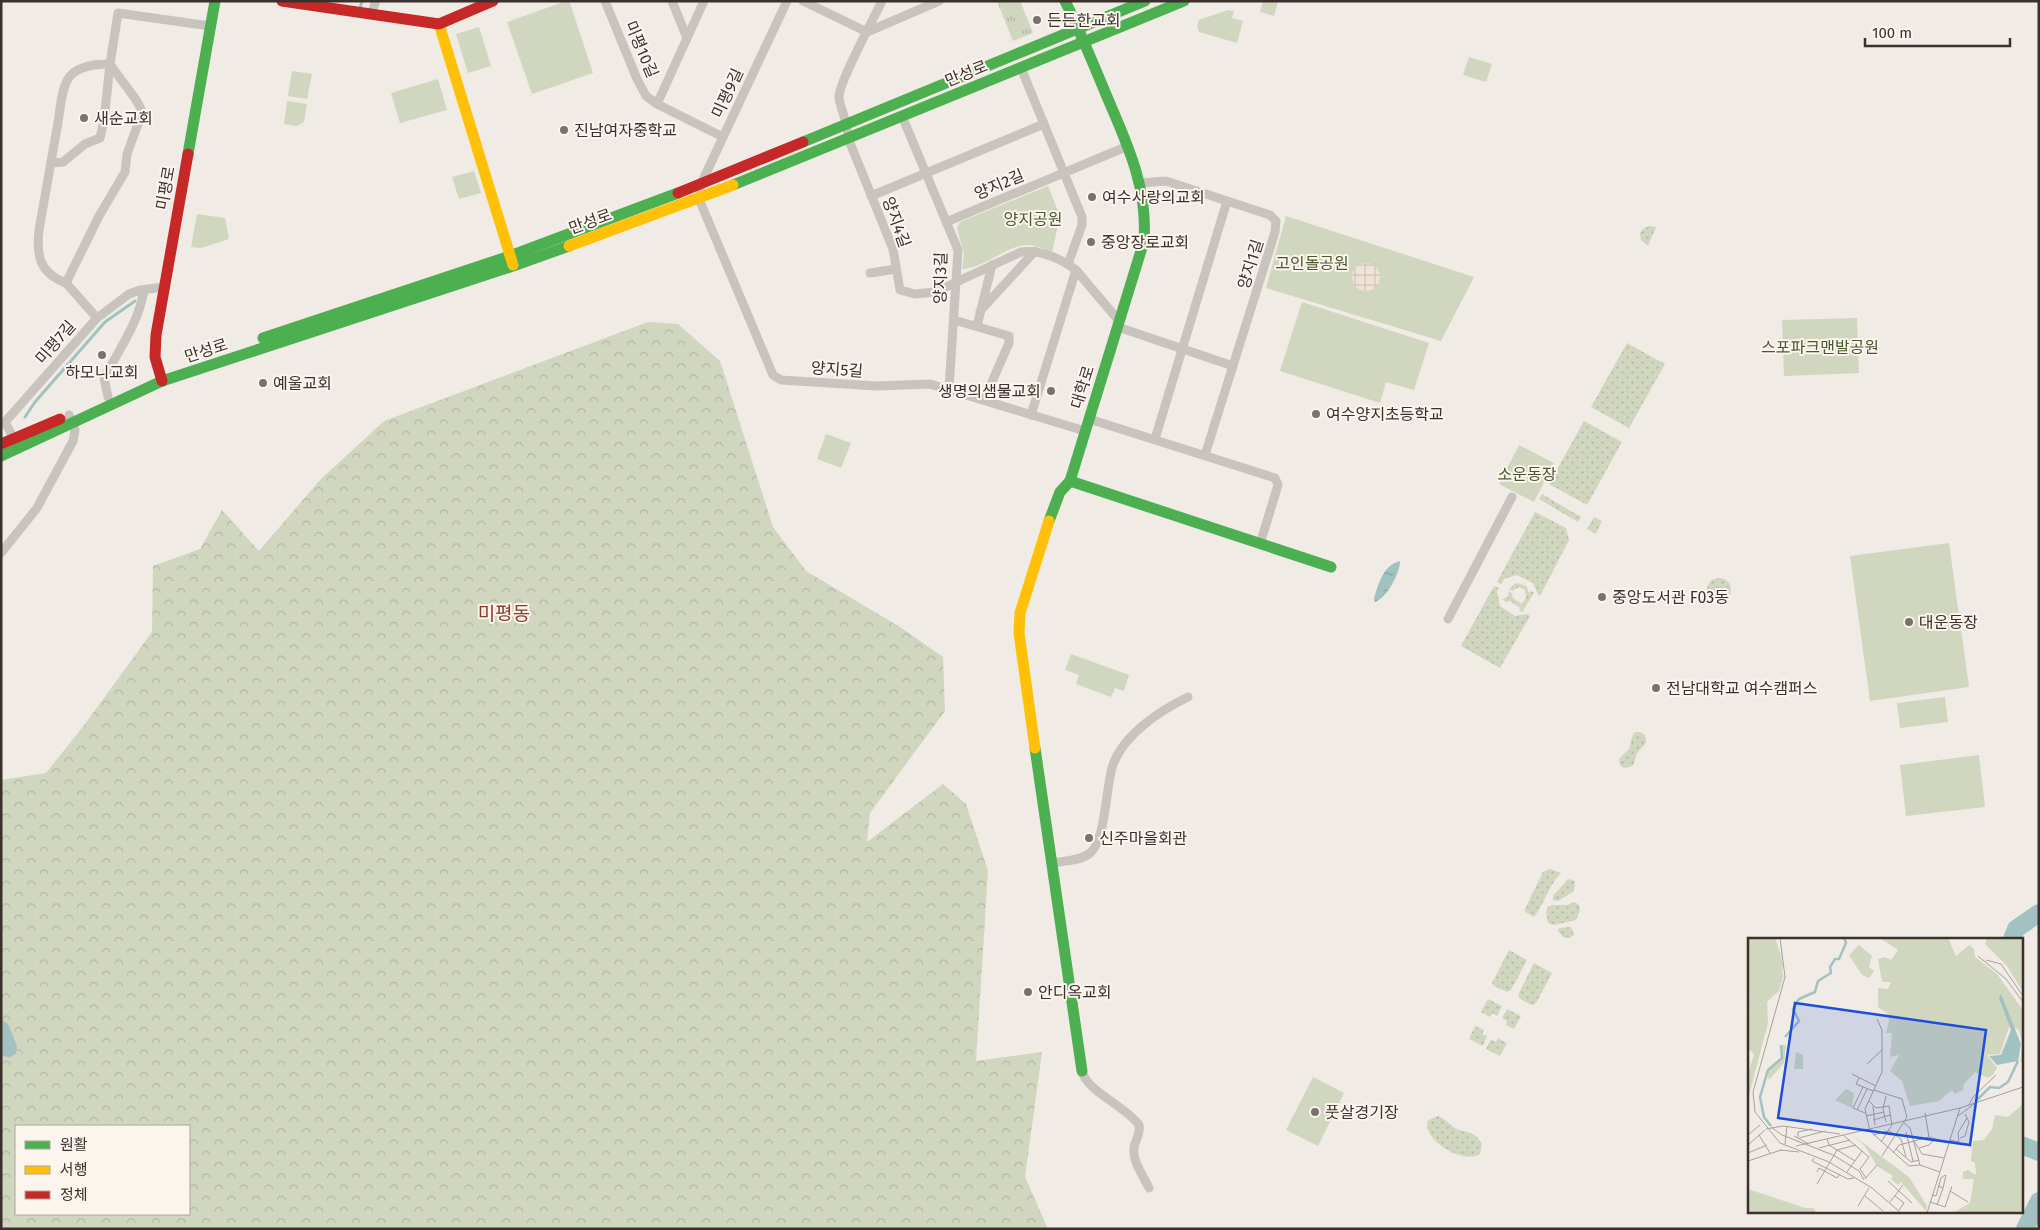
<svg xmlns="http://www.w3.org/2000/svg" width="2040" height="1230" viewBox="0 0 2040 1230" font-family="'Fira Sans','Noto Sans KR',sans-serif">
	<defs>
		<pattern id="grass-tufts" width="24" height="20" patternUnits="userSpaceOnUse" patternTransform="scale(1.25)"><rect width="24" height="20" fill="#d1d6bf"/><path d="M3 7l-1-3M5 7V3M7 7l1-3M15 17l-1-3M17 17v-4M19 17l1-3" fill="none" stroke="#b4b8a4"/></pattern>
		<pattern id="forest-crowns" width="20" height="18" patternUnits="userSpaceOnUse" patternTransform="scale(1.25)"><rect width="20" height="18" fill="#d1d6bf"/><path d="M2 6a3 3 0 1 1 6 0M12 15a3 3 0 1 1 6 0" fill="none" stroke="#b4b8a4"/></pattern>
		<pattern id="garden-dots" width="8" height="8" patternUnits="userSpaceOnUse" patternTransform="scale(1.25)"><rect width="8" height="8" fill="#d1d6bf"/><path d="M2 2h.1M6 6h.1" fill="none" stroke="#b4b8a4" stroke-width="1.8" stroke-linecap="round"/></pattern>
		<pattern id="plaza-grid" width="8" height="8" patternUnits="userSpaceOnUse" patternTransform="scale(1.25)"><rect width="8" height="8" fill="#eee3d5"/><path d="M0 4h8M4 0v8" fill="none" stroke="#cdc3b7"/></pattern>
		<pattern id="water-ripples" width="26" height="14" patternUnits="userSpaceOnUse" patternTransform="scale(1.25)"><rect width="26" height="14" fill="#a1c2c1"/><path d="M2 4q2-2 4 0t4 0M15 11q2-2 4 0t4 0" fill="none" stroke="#849e9d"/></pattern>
	</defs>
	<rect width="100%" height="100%" fill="#f0ebe5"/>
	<polygon fill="url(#grass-tufts)" points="997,1 1020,1 1033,33 1013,41"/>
	<path fill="url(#forest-crowns)" fill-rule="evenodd" d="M648 322 678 324 720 361 773 527 806 571 900 627 943 657 945 711 870 813 867 842 943 784 966 804 988 871 976 1061 1042 1052 1025 1177 1048 1229H1V780L46 773 85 724 152 632 153 566 200 549 222 510 259 551 320 480 384 421ZM16 1126H189V1214H16Z"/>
	<g fill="#d1d6bf">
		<polygon points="566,1 570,3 593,73 532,94 507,22"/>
		<polygon points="1263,1 1278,2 1274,16 1260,12"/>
		<polygon points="1228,10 1234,11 1232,18 1243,21 1237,43 1199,32 1197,26 1199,20"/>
		<polygon points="479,27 491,66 468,73 456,34"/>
		<polygon points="1469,57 1492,64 1486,82 1463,75"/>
		<polygon points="292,71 312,74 307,99 288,96"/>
		<polygon points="438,79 447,110 400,123 391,93"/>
		<polygon points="287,101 307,104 304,122 297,126 284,124"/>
		<polygon points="474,171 481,193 459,199 452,177"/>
		<path d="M1048 186 1060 216 1052 253C1045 250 1037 245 1029 245 1007 244 986 268 962 269L964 254 957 228 960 222Z"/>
		<polygon points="197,214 225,218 229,239 201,248 191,247"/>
		<polygon points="1286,216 1474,277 1441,341 1266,288"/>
		<polygon points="1302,302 1429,343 1414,390 1386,382 1380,403 1280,371"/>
		<polygon points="1857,318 1859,373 1784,376 1782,320"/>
		<polygon points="826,434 851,443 841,468 817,459"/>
		<polygon points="1519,445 1554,463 1534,502 1499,484"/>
		<polygon points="1949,543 1969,687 1870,701 1850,556"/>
		<polygon points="1071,654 1129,675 1124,691 1115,688 1111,697 1076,684 1079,675 1065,670"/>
		<polygon points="1945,697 1948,722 1900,728 1897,703"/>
		<polygon points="1979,755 1985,807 1906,816 1900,765"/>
		<polygon points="1313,1077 1344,1093 1318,1146 1286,1130"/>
	</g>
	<g fill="url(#garden-dots)">
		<polygon points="1650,226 1656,227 1648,246 1641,240 1640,233 1644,228"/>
		<polygon points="1627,343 1665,364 1629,428 1591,407"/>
		<polygon points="1584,421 1622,442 1587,505 1549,484"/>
		<polygon points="1542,494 1581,517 1578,522 1539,499"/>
		<polygon points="1535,512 1566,528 1569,540 1540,596 1538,595 1533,583 1517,575 1504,579 1501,584 1497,582"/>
		<polygon points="1594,517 1602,521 1596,534 1587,529"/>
		<circle cx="1719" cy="590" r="12"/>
		<polygon points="1517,583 1526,586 1529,593 1531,591 1534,593 1522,612 1519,610 1520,608 1510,601 1506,602 1502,599 1508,597 1509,591 1511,592 1513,598 1522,604 1526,598 1525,590 1519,587 1512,591 1509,589 1513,585"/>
		<polygon points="1494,586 1499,588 1497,592 1500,606 1515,616 1527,614 1530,616 1500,668 1461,646"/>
		<polygon points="1636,732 1640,732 1645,735 1646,743 1637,753 1633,766 1624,768 1620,765 1619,759 1629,749 1633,734"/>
		<path d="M1550 869 1561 873C1548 886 1545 903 1534 917L1524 911 1543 872Z"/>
		<polygon points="1568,879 1575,881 1574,891 1558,901 1553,900 1553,896"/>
		<polygon points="1575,902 1579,905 1580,910 1576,920 1554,925 1548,923 1546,912 1548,907 1552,905 1567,905"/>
		<polygon points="1571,927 1574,935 1569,938 1563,937 1558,931 1559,928"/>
		<polygon points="1509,950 1527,960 1511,990 1507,992 1494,986 1492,983"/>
		<polygon points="1534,963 1552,973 1536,1003 1532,1005 1520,999 1518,995"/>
		<polygon points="1488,999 1502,1006 1497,1016 1492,1013 1490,1017 1481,1012"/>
		<polygon points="1507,1009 1521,1016 1514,1029 1506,1025 1507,1021 1502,1018"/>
		<polygon points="1475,1026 1484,1030 1482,1034 1487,1036 1483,1046 1469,1039"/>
		<polygon points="1498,1038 1507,1043 1500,1056 1486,1049 1491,1039 1496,1042"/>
		<path d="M1438 1116C1444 1118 1449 1124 1455 1128 1467 1134 1473 1129 1482 1144L1480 1154C1462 1165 1421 1139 1428 1120Z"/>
	</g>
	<circle fill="url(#plaza-grid)" cx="1366" cy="277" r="14"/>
	<path fill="url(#water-ripples)" d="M1400 561C1400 573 1387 598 1375 602L1374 599C1378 585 1383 565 1400 561Z"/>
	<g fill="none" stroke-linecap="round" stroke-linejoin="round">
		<g stroke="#a1c2c1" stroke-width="3">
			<polyline points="360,8 362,1"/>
			<polyline points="25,417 35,402 105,322 135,301"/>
		</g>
		<g stroke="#a1c2c1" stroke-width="18">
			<polyline points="2012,939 2016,929 2039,913"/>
			<polyline points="1,1030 8,1048"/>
			<polyline points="2021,1145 2039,1152"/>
			<polyline points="2025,1229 2039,1201"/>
		</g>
		<g stroke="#c9c3be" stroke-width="9">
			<polyline points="605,1 637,79 646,96 657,104 723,137"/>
			<polyline points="672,1 687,38"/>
			<polyline points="787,1 701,184 699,199 773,375 781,380 877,386 930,384 1085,431"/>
			<polyline points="803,1 867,32"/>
			<path d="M882 1C874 18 839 82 839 97 840 110 848 120 848 138L893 249 900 290 915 294 935 292 1021 252C1039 249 1062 259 1076 270L1119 321"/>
			<polyline points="371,14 376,1"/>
			<polyline points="867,32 939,1"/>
			<polyline points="1021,68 1082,217 1082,225 1068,264"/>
			<polyline points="657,104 704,1"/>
			<polyline points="902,116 958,250 949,389"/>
			<path d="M51 163 63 162 85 144 100 138 104 121 110 64C97 64 80 65 70 76 61 86 60 114 57 128 51 162 45 196 39 230 36 257 40 273 66 283"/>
			<polyline points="1140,183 1166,181 1270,215 1276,221 1275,232 1205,455"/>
			<polyline points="871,196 1044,124"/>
			<polyline points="946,222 1128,146"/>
			<polyline points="870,273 896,269"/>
			<polyline points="980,311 1035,251"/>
			<path d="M97 318 66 283 99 216 125 172 127 154 142 113C141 102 117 76 110 64L118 13 210 26"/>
			<polyline points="954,320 1009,336 1009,343 984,400"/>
			<polyline points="977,326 992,265"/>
			<polyline points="1118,327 1233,366"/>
			<path d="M108 397 104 378C119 350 139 322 144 290"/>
			<polyline points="1031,415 1076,270"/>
			<polyline points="1089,419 1275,478 1278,485 1260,544"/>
			<polyline points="1155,439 1227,201"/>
			<polyline points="16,443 5,422 97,318 129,294 140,290 164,287"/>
			<polyline points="1,553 37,508 73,441 75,430 69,415"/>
			<polyline points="1448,619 1512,497"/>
			<path d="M1052 863C1064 861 1079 861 1089 854 1107 841 1105 783 1114 762 1126 733 1161 710 1188 697"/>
			<path d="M1082 1071C1087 1092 1126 1106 1139 1125 1141 1134 1135 1139 1134 1148 1132 1161 1144 1177 1149 1188"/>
		</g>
		<g stroke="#4caf50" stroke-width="11">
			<polyline points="803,142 1145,1"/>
			<polyline points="188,154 215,1"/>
			<polyline points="733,185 1184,1"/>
			<polyline points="263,338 510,256 678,193"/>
			<polyline points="1,456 162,381 513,266 569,246"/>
			<polyline points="1070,481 1331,567"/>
			<path d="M1049 521 1060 492 1070 481 1144 241C1148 185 1126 142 1105 92 1092 61 1080 31 1065 1"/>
			<polyline points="1035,748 1082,1071"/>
		</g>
		<g stroke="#ffc107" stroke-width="11">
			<polyline points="439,24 513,265"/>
			<polyline points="569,246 733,185"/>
			<polyline points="1035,748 1019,633 1020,613 1049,521"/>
		</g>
		<g stroke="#c62828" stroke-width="11">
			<polyline points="282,1 439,24 493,1"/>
			<polyline points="678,193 803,142"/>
			<polyline points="162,381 155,357 156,335 188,154"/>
			<polyline points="1,444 60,419"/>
		</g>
	</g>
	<g fill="#7a716c" stroke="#fbf5ee" stroke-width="2">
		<circle cx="1037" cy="20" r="5"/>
		<circle cx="84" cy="118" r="5"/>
		<circle cx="564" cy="130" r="5"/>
		<circle cx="1092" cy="197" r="5"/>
		<circle cx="1091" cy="242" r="5"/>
		<circle cx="102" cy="355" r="5"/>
		<circle cx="263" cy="383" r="5"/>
		<circle cx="1051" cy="391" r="5"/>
		<circle cx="1316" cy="414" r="5"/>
		<circle cx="1602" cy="597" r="5"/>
		<circle cx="1909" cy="622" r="5"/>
		<circle cx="1656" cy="688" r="5"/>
		<circle cx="1089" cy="838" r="5"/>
		<circle cx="1028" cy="992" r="5"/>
		<circle cx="1315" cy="1112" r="5"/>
	</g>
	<g text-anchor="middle" stroke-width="4" stroke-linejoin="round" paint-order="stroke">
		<g font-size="16" fill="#3b302b" stroke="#fbf5ee" text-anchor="start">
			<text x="1047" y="26">든든한교회</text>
			<text x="94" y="124">새순교회</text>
			<text x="574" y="136">진남여자중학교</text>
			<text x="1102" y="203">여수사랑의교회</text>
			<text x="1101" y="248">중앙장로교회</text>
			<text x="102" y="378" text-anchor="middle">하모니교회</text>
			<text x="273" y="389">예울교회</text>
			<text x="1041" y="397" text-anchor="end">생명의샘물교회</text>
			<text x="1326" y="420">여수양지초등학교</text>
			<text x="1612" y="603">중앙도서관 F03동</text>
			<text x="1919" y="628">대운동장</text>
			<text x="1666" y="694">전남대학교 여수캠퍼스</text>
			<text x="1099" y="844">신주마을회관</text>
			<text x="1038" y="998">안디옥교회</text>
			<text x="1325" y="1118">풋살경기장</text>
		</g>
		<g font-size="16" fill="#3b302b" stroke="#fbf5ee">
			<text transform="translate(642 49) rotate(67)" y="6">미평10길</text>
			<text transform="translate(966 73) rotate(-22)" y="6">만성로</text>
			<text transform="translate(727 93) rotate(-65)" y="6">미평9길</text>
			<text transform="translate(999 184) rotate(-23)" y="6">양지2길</text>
			<text transform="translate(165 188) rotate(-80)" y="6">미평로</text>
			<text transform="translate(590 221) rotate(-20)" y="6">만성로</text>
			<text transform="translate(897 222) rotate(70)" y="6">양지4길</text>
			<text transform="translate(1250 264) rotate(-73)" y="6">양지1길</text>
			<text transform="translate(940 278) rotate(-89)" y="6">양지3길</text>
			<text transform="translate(55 342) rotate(-49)" y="6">미평7길</text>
			<text transform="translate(206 350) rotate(-18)" y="6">만성로</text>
			<text transform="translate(837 369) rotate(4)" y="6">양지5길</text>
			<text transform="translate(1082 387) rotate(-73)" y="6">대학로</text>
		</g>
		<g font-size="16" fill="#4a5a2e" stroke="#fbf5ee">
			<text x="1033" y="225">양지공원</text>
			<text x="1312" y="269">고인돌공원</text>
			<text x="1820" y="353">스포파크맨발공원</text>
			<text x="1527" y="480">소운동장</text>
		</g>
		<g font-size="19" fill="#8c3b22" stroke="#fbf5ee">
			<text x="504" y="620">미평동</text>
		</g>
	</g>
	<g transform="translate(1748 938)">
		<rect width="275" height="275" fill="#f0ebe5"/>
		<path d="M34 22V39L31 53 0 76V57L19 51Z" fill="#d1d6bf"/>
		<path d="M0 0H27L33 17 35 29V39L33 47 31 53 19 64 20 85 0 161V136L6 116 0 111V76L31 53 35 32 33 22 32 32 19 51 0 57ZM132 0H200L208 18 221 7 226 11 227 19 249 36 275 72V125L272 123 275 106 270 91 261 89 252 116 239 117 249 130 245 137 240 140 227 134 216 146 215 152 207 156 204 152 191 163 162 168 154 143 142 133 151 117 142 119 144 95H138L141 83 139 75 130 69V50L140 51 143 44H134L130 21 137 19 143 22 150 12ZM239 0H275V54L259 28 237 6ZM111 7 124 18 121 29 126 33 121 40 114 37 101 17ZM275 166V275H205L222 265 226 241H215V234L220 232 228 237 227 225 223 223 225 203 236 202 244 191 247 177 260 179ZM0 251 57 270H65L69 275H0Z" fill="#d1d6bf"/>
		<path d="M32 107H38L36 125 21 142 19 132 33 120Z" fill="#d1d6bf"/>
		<path d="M48 114 55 117V131H46ZM98 151 106 155 104 170 87 162ZM103 196 161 239 179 268 178 273 153 244 150 247 143 241 145 238 129 228 116 207Z" fill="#d1d6bf"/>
		<path d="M253 56 273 106 270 123 249 127 241 118 253 117 263 92 251 60Z" fill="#a1c2c1"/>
		<path fill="none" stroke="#a1c2c1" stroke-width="2.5" d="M51 61 67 54 70 43 83 35 82 29 87 21H91L98 5 96 0M37 99 51 83 45 71 51 61M229 162 242 149 251 150 260 144 270 123M23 188 16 179 12 159 20 132 34 120 33 107"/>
		<path fill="none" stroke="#a8a09b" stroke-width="1" d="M32 0 37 39 5 154 7 174 32 205 81 224 124 250 153 275M230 18 258 41 275 64M238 22 253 26 275 58M129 81 134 92V134L117 171 122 193 161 228 172 227 192 234M119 126 134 112M104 136 128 148M111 140 108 146 125 153M115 149 105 170 117 175M126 152 154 161 159 179 134 218M138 158 135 171 138 184M121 163 128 170 141 168 144 187 133 204M221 167 225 159 248 137M125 168 127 187M109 172 119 151M177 175 181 199M118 178 136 174M210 178 226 166M125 182 142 177M156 185 162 190 172 227M23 189 34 197 85 217 111 233 116 242M18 191 35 188 92 196M141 193 153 201 158 219M158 194 165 223M0 197 12 187M11 197 22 215M95 197 121 219 112 231 118 240M125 197 140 193M46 198 61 206M50 199V194L64 191M51 200 77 193M212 200 217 198 221 184 219 180M79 201 81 207 107 223M202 202 211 204 210 195 219 180 217 176M166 203 174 216 196 220M37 206 39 188M0 207 17 192M48 208 212 170 275 149M71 210 102 202M171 210 181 207 187 201M148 211 163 224 171 222M32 212 51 214M0 215 19 207M145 215 151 207 181 199 201 205M66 220 64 223 100 241 106 240M0 223 33 212M69 234 71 230 89 240 92 236M99 234 114 213M117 241 129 227M140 243 164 265M69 246 89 212 108 207M190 248 195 250 198 237M202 253 220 264M184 257 188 258 193 240 197 237M117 258 135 273M147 258 156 265 151 272M142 264 155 247M182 264 197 269 204 248M189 267 195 250M110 268 121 250M179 275 212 170"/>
		<path fill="#1d4ed8" fill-opacity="0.15" stroke="#1d4ed8" stroke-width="2.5" d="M47 65 238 92 222 207 30 180Z"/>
		<rect width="275" height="275" fill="none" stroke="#3b302b" stroke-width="2.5"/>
	</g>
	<rect width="2040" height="1230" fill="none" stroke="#3b302b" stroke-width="5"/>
	<rect x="15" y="1125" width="175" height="90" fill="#fbf5ee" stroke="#aea6a0"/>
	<rect x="25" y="1141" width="25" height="8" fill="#4caf50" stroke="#aea6a0"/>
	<text x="60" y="1150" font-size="15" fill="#3b302b">원활</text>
	<rect x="25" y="1166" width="25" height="8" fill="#ffc107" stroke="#aea6a0"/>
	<text x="60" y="1175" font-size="15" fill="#3b302b">서행</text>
	<rect x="25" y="1191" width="25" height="8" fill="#c62828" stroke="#aea6a0"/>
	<text x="60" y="1200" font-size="15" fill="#3b302b">정체</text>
	<path d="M1865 38v8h145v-8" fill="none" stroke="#3b302b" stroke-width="2.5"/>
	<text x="1872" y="38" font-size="15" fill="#3b302b" stroke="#fbf5ee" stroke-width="4" paint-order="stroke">100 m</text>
</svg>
